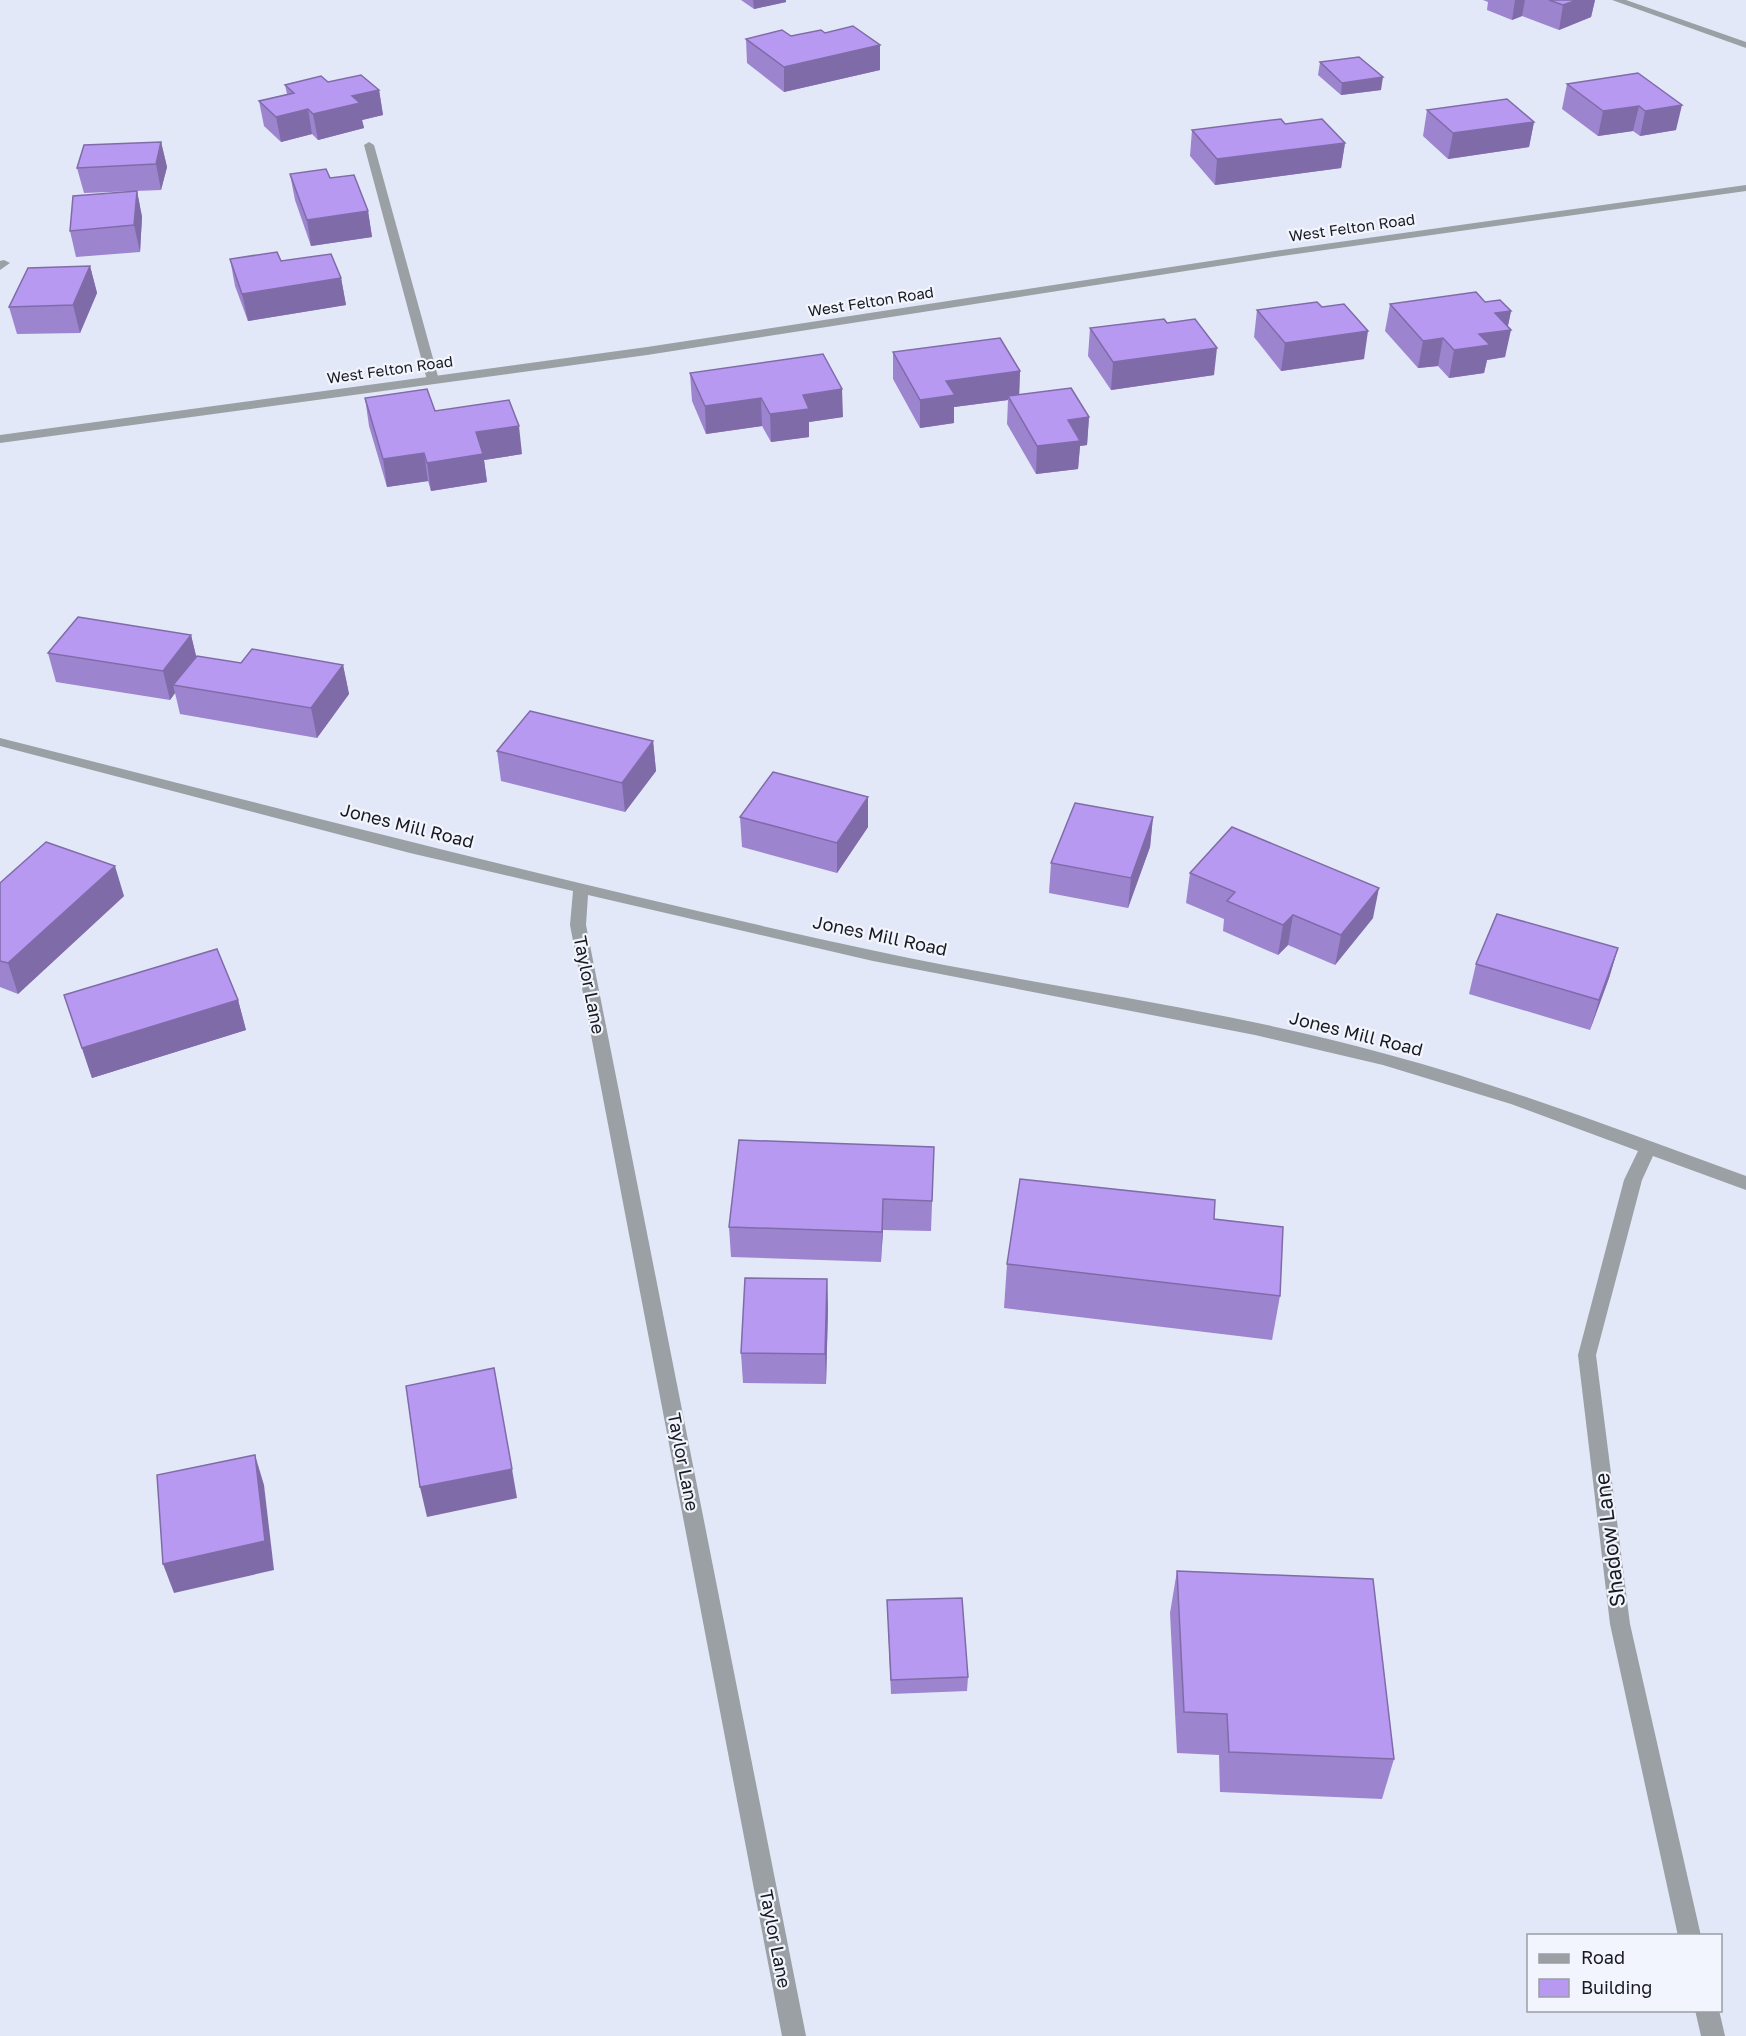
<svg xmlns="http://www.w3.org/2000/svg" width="1746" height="2036" viewBox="0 0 1746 2036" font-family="'Golos Text',sans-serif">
	<rect width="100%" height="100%" fill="#e2e8f7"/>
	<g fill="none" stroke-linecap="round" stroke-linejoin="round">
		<g fill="#9aa0a4" fill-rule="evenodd">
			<polygon points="369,142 374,145 439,380 437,383 429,383 427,380 364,145"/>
			<polygon points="4,260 10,263 0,270 0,261"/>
		</g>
		<g fill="#9aa0a4" fill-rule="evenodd">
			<polygon points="1612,0 1626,0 1746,42 1746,48"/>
			<polygon points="1746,185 1746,191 1282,256 647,355 0,443 0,435 647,347 1282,250"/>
			<path d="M0 738C290 811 579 887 871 950 1042 987 1217 1007 1386 1054 1509 1087 1627 1133 1746 1176V1190L1653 1156 1642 1180 1596 1355 1630 1624 1701 1936H1678L1610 1624 1578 1355 1624 1180 1638 1151 1511 1104 1383 1065 1255 1035 873 961 588 895 586 925 806 2036H782L570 925 573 891 410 853 0 746Z"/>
			<polygon points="1695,2010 1719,2010 1725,2036 1701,2036"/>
		</g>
	</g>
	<g fill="#9d84cf">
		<polygon points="741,0 786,0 786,2 754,9"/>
		<polygon points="1483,0 1595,0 1591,17 1559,30 1522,16 1512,20 1487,10 1488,2"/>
		<polygon points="825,33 880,70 784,92 747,63 746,39 791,36"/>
		<polygon points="1320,62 1381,90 1341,95 1318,75"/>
		<polygon points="1638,73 1676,130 1640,136 1633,131 1598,136 1562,109 1567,84"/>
		<polygon points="328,82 379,90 383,115 362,120 364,128 318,140 312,134 281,142 264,126 259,101 287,94 285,85"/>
		<polygon points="1427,110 1534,122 1529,147 1448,159 1423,136"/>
		<polygon points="1192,130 1345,143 1341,168 1215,185 1190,156"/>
		<polygon points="161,142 167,167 161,190 84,193 77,168"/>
		<polygon points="290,174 330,178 368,211 372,237 311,246 295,200"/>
		<polygon points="137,191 142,217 140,252 76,257 70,231"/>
		<polygon points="230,259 281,261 341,278 346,305 248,321 235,286"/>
		<polygon points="90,266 97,293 80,333 17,334 9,307"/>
		<polygon points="1485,302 1511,311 1508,326 1505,357 1487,360 1484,373 1449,378 1438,366 1418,368 1385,331 1390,304"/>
		<polygon points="1257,310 1364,359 1281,371 1254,337"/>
		<polygon points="1090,328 1214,375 1111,390 1088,356"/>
		<polygon points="893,352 1020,371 1019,395 1089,417 1087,445 1080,446 1078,469 1036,474 1007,424 1008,400 954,407 954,423 920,428 893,379"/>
		<polygon points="690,373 843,417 809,422 809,437 771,442 762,426 706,434 692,401"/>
		<polygon points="365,398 522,454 484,460 487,482 431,491 428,481 387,487 369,426"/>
		<polygon points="191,635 196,656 241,663 343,665 349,694 317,738 180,714 175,693 170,700 56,682 48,653"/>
		<polygon points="653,741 656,771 625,812 501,781 497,751"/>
		<polygon points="740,817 868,827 837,873 742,847"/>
		<polygon points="1153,817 1150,847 1128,908 1049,893 1051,863"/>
		<polygon points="1190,873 1373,918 1335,965 1288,945 1278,955 1223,931 1224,919 1186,903"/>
		<polygon points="0,883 124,896 18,994 0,987"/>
		<polygon points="1618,948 1609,978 1590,1030 1469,994 1476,964"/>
		<polygon points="64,995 238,1000 246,1030 92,1078"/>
		<polygon points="933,1177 931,1231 883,1230 881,1262 731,1257 729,1227"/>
		<polygon points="1214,1219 1280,1296 1272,1340 1004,1308 1007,1264"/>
		<polygon points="827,1279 828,1309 826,1384 743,1383 741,1353"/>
		<polygon points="1177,1571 1394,1759 1382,1799 1220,1792 1219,1755 1177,1753 1170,1613"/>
		<polygon points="887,1600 968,1677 967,1691 891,1694"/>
	</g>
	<g fill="#806ba9">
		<polygon points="753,0 786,0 786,2 754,9"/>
		<polygon points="1515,0 1525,0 1522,16 1512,20"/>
		<polygon points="1577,0 1595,0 1591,17 1559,30 1563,5"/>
		<polygon points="880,45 880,70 784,92 784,67"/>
		<polygon points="1383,77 1381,90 1341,95 1342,83"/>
		<polygon points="379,90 383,115 362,120 364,128 318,140 313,114 352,96"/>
		<polygon points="1682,105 1676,130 1640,136 1645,111"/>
		<polygon points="1639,106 1633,131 1598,136 1603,111"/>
		<polygon points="308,109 312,134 281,142 276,117"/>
		<polygon points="1534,122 1529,147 1448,159 1453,133"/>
		<polygon points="161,142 167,167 161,190 156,164"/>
		<polygon points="1345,143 1341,168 1215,185 1217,159"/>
		<polygon points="137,191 142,217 140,252 134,225"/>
		<polygon points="368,211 372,237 311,246 307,220"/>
		<polygon points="90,266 97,293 80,333 73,305"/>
		<polygon points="341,278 346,305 248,321 242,294"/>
		<polygon points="1511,311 1507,330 1511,330 1505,357 1487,360 1484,373 1449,378 1454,350 1479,334 1495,313"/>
		<polygon points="1368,331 1364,359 1281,371 1285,343"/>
		<polygon points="1443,338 1438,366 1418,368 1423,341"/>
		<polygon points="1217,348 1214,375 1111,390 1113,362"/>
		<polygon points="1020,371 1019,399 1008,396 1008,400 954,407 954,423 920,428 920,400 946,381"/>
		<polygon points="842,389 843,417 809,422 809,437 771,442 770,414 803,395"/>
		<polygon points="761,398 762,426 706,434 705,406"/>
		<polygon points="1089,417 1087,445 1080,446 1078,469 1036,474 1037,446 1068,420"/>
		<polygon points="519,426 522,454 484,460 487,482 431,491 427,463 476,432"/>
		<polygon points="424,453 428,481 387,487 383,459"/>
		<polygon points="191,635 198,664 173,685 175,693 170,700 163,671"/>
		<polygon points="343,665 349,694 317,738 311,708"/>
		<polygon points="653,741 656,771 625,812 622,783"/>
		<polygon points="868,797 868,827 837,873 837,843"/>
		<polygon points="1153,817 1150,847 1128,908 1131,878"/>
		<polygon points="115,866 124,896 18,994 8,963"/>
		<polygon points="1379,888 1373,918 1335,965 1341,935"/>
		<polygon points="1293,915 1288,945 1278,955 1283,925"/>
		<polygon points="1618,948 1609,978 1590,1030 1599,1000"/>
		<polygon points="238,1000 246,1030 92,1078 82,1048"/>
		<polygon points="883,1199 883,1230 881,1262 882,1232"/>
		<polygon points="827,1279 828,1309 826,1384 825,1354"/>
		<polygon points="255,1455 264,1485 274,1570 174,1593 163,1564"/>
		<polygon points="512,1469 517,1498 427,1517 420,1487"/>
	</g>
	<g fill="#b799f1" stroke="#806ba9" stroke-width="1.5">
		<polygon points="1549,0 1577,0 1563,5"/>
		<polygon points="853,26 880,45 784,67 746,39 782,30 791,36 821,30 825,33"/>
		<polygon points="1359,57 1383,77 1342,83 1320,62"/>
		<polygon points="1638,73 1682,105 1645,111 1639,106 1603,111 1567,84"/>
		<polygon points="361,75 379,90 352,96 360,103 313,114 308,109 276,117 259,101 294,93 285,85 321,76 328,82"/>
		<polygon points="1507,99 1534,122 1453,133 1427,110"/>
		<polygon points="1281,119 1285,124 1322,119 1345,143 1217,159 1192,130"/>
		<polygon points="161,142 156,164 77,168 84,145"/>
		<polygon points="326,169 330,178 354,175 368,211 307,220 290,174"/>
		<polygon points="137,191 134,225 70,231 73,196"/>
		<polygon points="277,252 281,261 331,254 341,278 242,294 230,259"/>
		<polygon points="90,266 73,305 9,307 28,268"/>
		<polygon points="1476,292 1485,302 1500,300 1511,311 1495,313 1511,330 1479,334 1490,345 1454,350 1443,338 1423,341 1390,304"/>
		<polygon points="1317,302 1322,307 1344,304 1368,331 1285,343 1257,310"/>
		<polygon points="1164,319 1167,323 1195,319 1217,348 1113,362 1090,328"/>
		<polygon points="1000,338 1020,371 946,381 955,395 920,400 893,352"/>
		<polygon points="823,354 842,389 803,395 809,409 770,414 761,398 705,406 690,373"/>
		<polygon points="1071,388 1089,417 1068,420 1080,441 1037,446 1008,396"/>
		<polygon points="427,389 435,411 509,400 519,426 476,432 483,454 427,463 424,453 383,459 365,398"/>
		<polygon points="78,617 191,635 163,671 48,653"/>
		<polygon points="252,649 343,665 311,708 173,685 197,656 241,663"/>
		<polygon points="530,711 653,741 622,783 497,751"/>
		<polygon points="773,772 868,797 837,843 740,817"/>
		<polygon points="1075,803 1153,817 1131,878 1051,863"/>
		<polygon points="1232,827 1379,888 1341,935 1293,915 1283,925 1227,901 1235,892 1190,873"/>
		<polygon points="46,842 115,866 8,963 0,961 0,883"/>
		<polygon points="1497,914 1618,948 1599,1000 1476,964"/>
		<polygon points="217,949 238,1000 82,1048 64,995"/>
		<polygon points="739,1140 934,1147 932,1201 883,1199 882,1232 729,1227"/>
		<polygon points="1020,1179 1215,1200 1214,1219 1283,1227 1280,1296 1007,1264"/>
		<polygon points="745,1278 827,1279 825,1354 741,1353"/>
		<polygon points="494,1368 512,1469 420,1487 406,1386"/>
		<polygon points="255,1455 265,1541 163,1564 157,1475"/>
		<polygon points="1177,1571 1373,1579 1394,1759 1229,1752 1227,1714 1184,1712"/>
		<polygon points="962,1598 968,1677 891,1680 887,1600"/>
	</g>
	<g text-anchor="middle" stroke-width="4.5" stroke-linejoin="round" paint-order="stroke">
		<g font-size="15" fill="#181a20" stroke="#f2f5fe">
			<text transform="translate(1352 228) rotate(-8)" y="5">West Felton Road</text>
			<text transform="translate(871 302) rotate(-9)" y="5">West Felton Road</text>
			<text transform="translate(390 370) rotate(-8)" y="5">West Felton Road</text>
		</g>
		<g font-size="18" fill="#181a20" stroke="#f2f5fe">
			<text transform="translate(407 826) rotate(14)" y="6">Jones Mill Road</text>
			<text transform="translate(880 936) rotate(12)" y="6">Jones Mill Road</text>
			<text transform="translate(589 985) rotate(79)" y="6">Taylor Lane</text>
			<text transform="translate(1356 1034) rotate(14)" y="6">Jones Mill Road</text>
			<text transform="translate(683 1462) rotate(79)" y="6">Taylor Lane</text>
			<text transform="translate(775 1939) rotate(79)" y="6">Taylor Lane</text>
		</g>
		<g font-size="21" fill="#181a20" stroke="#f2f5fe">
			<text transform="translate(1610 1540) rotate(-97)" y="7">Shadow Lane</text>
		</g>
	</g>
	<rect x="1527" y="1934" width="195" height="78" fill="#f2f5fe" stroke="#9b9da5" stroke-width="1.5"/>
	<rect x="1539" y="1954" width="30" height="9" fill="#9aa0a4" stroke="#9b9da5" stroke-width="1.5"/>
	<text x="1581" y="1964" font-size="18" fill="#181a20">Road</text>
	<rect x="1539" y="1979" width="30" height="18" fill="#b799f1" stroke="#9b9da5" stroke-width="1.5"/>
	<text x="1581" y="1994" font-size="18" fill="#181a20">Building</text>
</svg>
